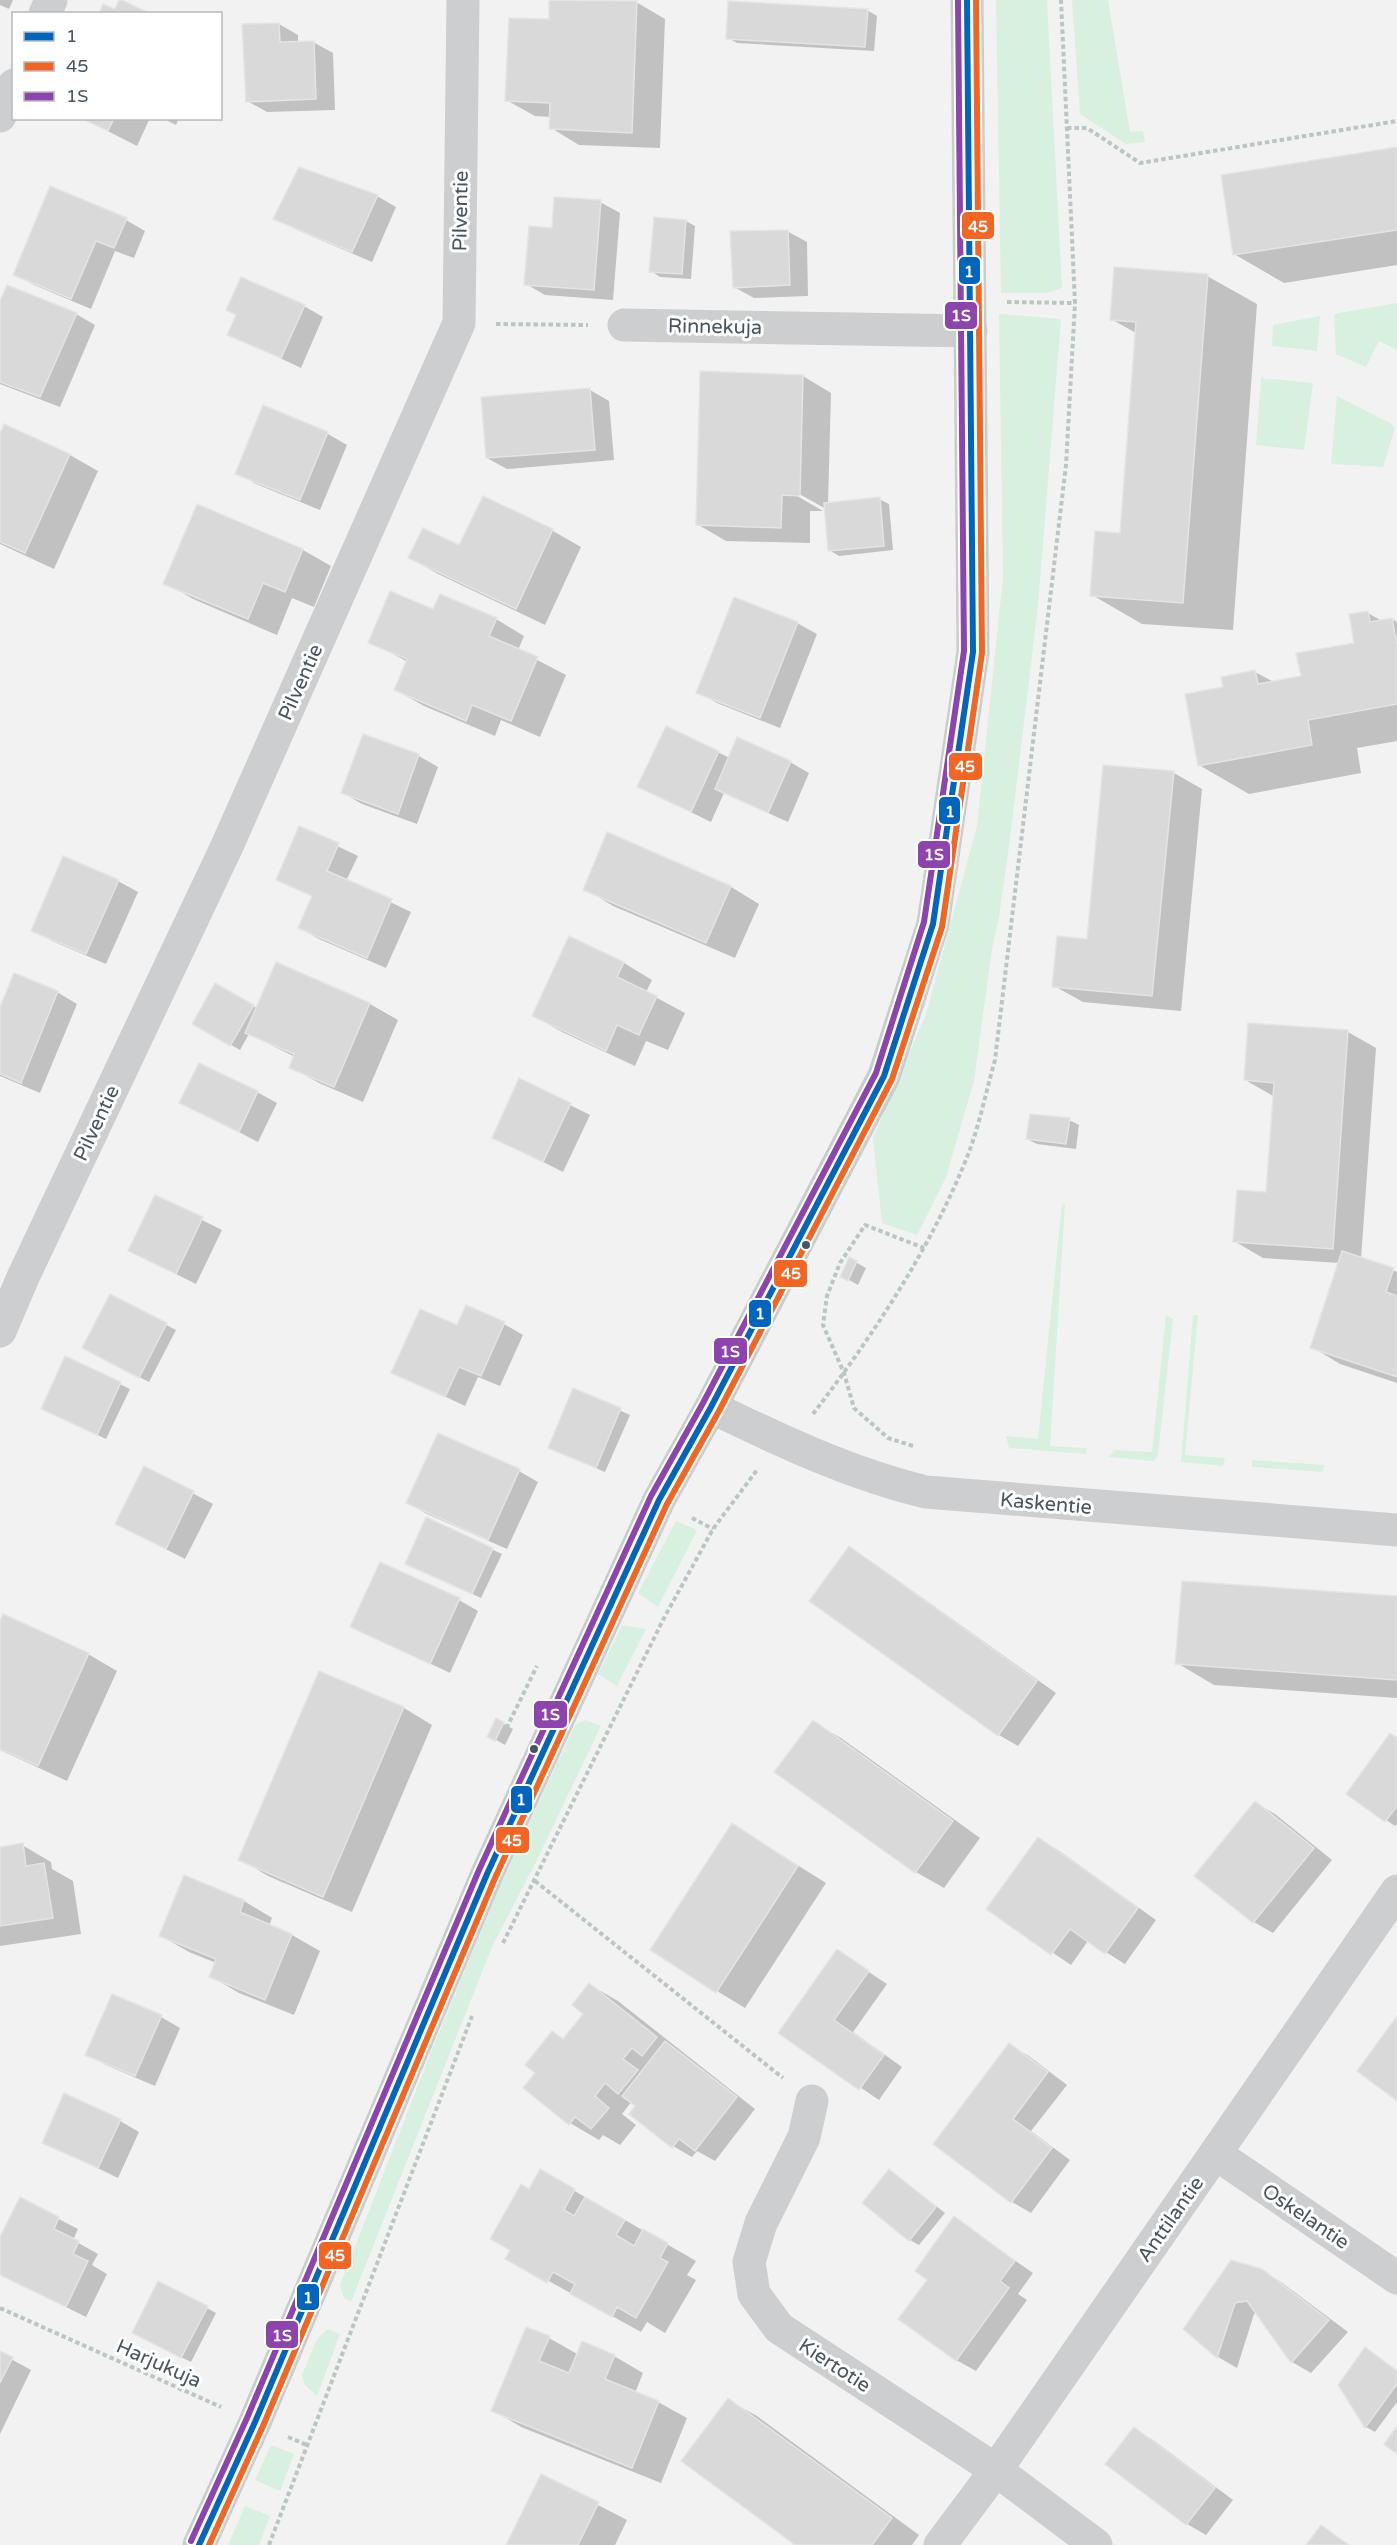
<svg xmlns="http://www.w3.org/2000/svg" width="1397" height="2545" viewBox="0 0 1397 2545" font-family="'Varela Round',sans-serif">
	<rect width="100%" height="100%" fill="#f3f2f2"/>
	<g fill="#d8f0e0">
		<polygon points="996,0 1047,0 1062,288 1047,293 1001,293"/>
		<polygon points="1072,0 1108,0 1130,132 1143,131 1145,142 1126,144 1080,114"/>
		<polygon points="1397,303 1397,350 1379,341 1366,367 1336,354 1334,314"/>
		<polygon points="999,314 1061,319 1038,606 1010,839 999,917 992,949 974,1081 946,1177 917,1235 882,1223 873,1138 926,1014 977,826 1003,577"/>
		<polygon points="1320,316 1317,351 1272,346 1273,325"/>
		<polygon points="1261,378 1313,383 1304,450 1256,445"/>
		<polygon points="1337,396 1390,423 1395,428 1383,467 1331,464"/>
		<polygon points="1062,1204 1065,1204 1050,1446 1087,1448 1086,1454 1009,1448 1006,1436 1038,1439"/>
		<polygon points="1166,1315 1173,1319 1158,1455 1154,1461 1109,1457 1114,1450 1152,1452"/>
		<polygon points="1193,1315 1198,1315 1185,1455 1225,1458 1223,1466 1181,1462"/>
		<polygon points="1252,1460 1325,1465 1322,1472 1252,1467"/>
		<polygon points="676,1521 697,1530 658,1607 638,1593"/>
		<polygon points="622,1625 646,1629 617,1686 598,1674"/>
		<polygon points="585,1720 601,1726 537,1860 492,1947 351,2302 344,2298 340,2285 429,2057 502,1881 575,1725"/>
		<polygon points="328,2329 340,2334 317,2396 305,2385 302,2375 317,2339"/>
		<polygon points="271,2445 294,2454 280,2491 255,2480"/>
		<polygon points="245,2506 270,2516 259,2545 228,2545"/>
	</g>
	<g fill="#0003">
		<polygon points="0,0 13,0 9,9 0,5"/>
		<polygon points="551,0 636,2 665,19 660,148 579,145 551,128 551,117 535,116 506,100 550,20"/>
		<polygon points="867,10 877,16 874,51 737,43 728,38"/>
		<polygon points="279,24 298,35 298,43 313,42 333,53 335,110 267,112 247,101"/>
		<polygon points="82,118 150,118 137,146"/>
		<polygon points="162,118 179,118 176,125"/>
		<polygon points="1397,149 1397,265 1284,283 1234,254"/>
		<polygon points="377,196 396,207 372,262 295,229 275,218"/>
		<polygon points="600,202 620,213 613,300 545,295 526,284 554,229"/>
		<polygon points="126,220 145,231 134,258 115,251 91,309 34,285 15,274"/>
		<polygon points="686,221 695,226 691,279 660,277 651,271"/>
		<polygon points="787,231 807,242 808,296 754,298 734,287"/>
		<polygon points="1207,276 1257,304 1233,630 1142,624 1092,595 1121,534 1136,333 1111,319"/>
		<polygon points="0,304 76,314 95,325 60,407 0,384"/>
		<polygon points="304,306 323,317 301,368 229,334"/>
		<polygon points="803,376 831,393 828,504 879,499 889,504 893,550 839,556 829,550 826,509 794,491 792,493 823,511 810,511 810,543 726,541 697,524"/>
		<polygon points="590,390 609,401 614,460 507,469 487,458"/>
		<polygon points="264,407 328,434 347,445 320,510 256,484 237,473"/>
		<polygon points="5,426 70,455 98,471 54,569 0,544 0,437"/>
		<polygon points="483,498 553,531 581,547 545,625 438,574 410,558 460,547"/>
		<polygon points="197,506 303,550 331,566 314,607 292,598 277,635 193,599 165,583"/>
		<polygon points="434,611 496,619 524,636 518,650 566,675 540,737 501,720 495,736 424,706 396,690 408,662 370,642"/>
		<polygon points="1368,613 1382,621 1392,619 1397,622 1397,741 1357,748 1361,773 1249,794 1199,765 1225,688 1255,672 1274,682 1302,677 1356,644"/>
		<polygon points="797,623 817,634 780,728 717,703 698,692"/>
		<polygon points="667,728 730,758 790,762 809,773 788,822 724,793 711,822 639,787"/>
		<polygon points="364,736 419,756 438,767 417,824 362,804 343,793"/>
		<polygon points="1174,773 1202,789 1181,1011 1083,1002 1054,986 1088,941"/>
		<polygon points="300,828 358,856 346,881 411,912 386,968 319,939 300,928 313,897 277,879"/>
		<polygon points="608,834 731,887 759,904 735,958 613,906 585,889"/>
		<polygon points="118,881 138,892 106,964 52,941 33,930"/>
		<polygon points="570,938 624,963 652,980 646,992 685,1013 668,1050 646,1041 635,1066 562,1032 534,1016"/>
		<polygon points="277,964 370,1004 398,1020 363,1102 319,1083 291,1067 295,1057 249,1034 240,1050 194,1024 216,985 257,1008"/>
		<polygon points="57,992 77,1004 40,1093 0,1076 0,1011"/>
		<polygon points="1348,1032 1376,1048 1361,1259 1397,1272 1397,1383 1340,1364 1312,1347 1340,1263 1263,1258 1234,1241 1268,1194 1275,1097 1245,1080"/>
		<polygon points="520,1080 590,1115 563,1172 494,1137"/>
		<polygon points="257,1092 277,1103 258,1142 181,1102"/>
		<polygon points="1069,1120 1079,1125 1076,1149 1037,1144 1027,1139"/>
		<polygon points="156,1197 222,1230 196,1284 130,1251"/>
		<polygon points="850,1259 866,1268 858,1285 842,1276"/>
		<polygon points="111,1296 176,1330 149,1382 93,1353"/>
		<polygon points="504,1324 523,1335 500,1386 478,1377 465,1406 393,1372 457,1327"/>
		<polygon points="66,1358 130,1389 106,1439 53,1414"/>
		<polygon points="574,1390 630,1415 605,1472 559,1452"/>
		<polygon points="438,1435 519,1471 538,1482 507,1549 427,1514 408,1503"/>
		<polygon points="145,1468 213,1504 185,1559 117,1524"/>
		<polygon points="426,1519 502,1554 481,1598 416,1568"/>
		<polygon points="849,1548 868,1559 1056,1693 1018,1746 999,1735"/>
		<polygon points="1397,1597 1397,1698 1214,1685 1177,1663"/>
		<polygon points="459,1600 478,1611 450,1673 352,1626"/>
		<polygon points="0,1625 88,1654 117,1671 67,1781 0,1750"/>
		<polygon points="319,1673 404,1708 432,1725 352,1912 268,1876 240,1859"/>
		<polygon points="497,1720 513,1729 505,1745 489,1736"/>
		<polygon points="813,1722 841,1738 980,1838 944,1888 916,1872"/>
		<polygon points="1397,1739 1397,1824 1395,1826 1348,1794"/>
		<polygon points="1255,1803 1275,1814 1332,1860 1273,1933 1254,1922"/>
		<polygon points="733,1825 826,1883 745,2008 717,1991"/>
		<polygon points="1038,1839 1058,1850 1156,1920 1125,1964 1088,1941 1071,1965 988,1909"/>
		<polygon points="22,1845 51,1862 52,1869 73,1881 81,1934 0,1946 0,1849"/>
		<polygon points="185,1877 244,1901 272,1918 269,1926 292,1935 320,1951 294,2015 239,1993 210,1976 216,1963 189,1952 161,1936"/>
		<polygon points="837,1951 887,1984 853,2032 902,2067 879,2100 780,2033"/>
		<polygon points="590,1985 618,2001 755,2109 715,2161 697,2151 692,2157 673,2146 632,2101 622,2114 636,2125 620,2145 603,2135 599,2140 570,2123 564,2040 585,2014"/>
		<polygon points="161,2017 180,2028 155,2086 106,2065 87,2054"/>
		<polygon points="1009,2045 1029,2056 1067,2085 1031,2131 1070,2160 1031,2213 1012,2202"/>
		<polygon points="120,2121 139,2132 118,2178 44,2142"/>
		<polygon points="890,2170 945,2213 919,2245 910,2240"/>
		<polygon points="540,2171 696,2261 687,2275 696,2280 665,2333 647,2322 641,2332 507,2258 512,2250 529,2191"/>
		<polygon points="20,2199 78,2229 73,2240 98,2254 92,2265 107,2274 86,2317 0,2274 0,2240"/>
		<polygon points="954,2218 1033,2273 1018,2294 1027,2300 976,2371 956,2360 929,2280"/>
		<polygon points="1261,2270 1281,2282 1348,2332 1311,2373 1292,2362 1257,2313 1254,2314 1237,2368 1218,2357 1185,2329"/>
		<polygon points="207,2308 216,2313 191,2362 143,2338"/>
		<polygon points="549,2338 579,2355 614,2356 643,2373 635,2393 658,2402 687,2418 661,2483 521,2427 493,2410"/>
		<polygon points="0,2353 31,2370 0,2434"/>
		<polygon points="1375,2355 1397,2371 1397,2402 1375,2432 1366,2427 1339,2385"/>
		<polygon points="728,2400 757,2416 919,2535 912,2545 798,2545"/>
		<polygon points="1134,2429 1153,2440 1233,2500 1206,2535 1187,2524"/>
		<polygon points="542,2476 627,2520 615,2545 508,2545"/>
	</g>
	<g fill="#d9d9da" stroke="#e4e4e5" stroke-width="1.5">
		<polygon points="119,0 122,0 151,14 99,14 103,4 115,9"/>
		<polygon points="549,0 637,1 632,133 549,129 550,103 505,101 509,18 549,19"/>
		<polygon points="728,1 868,9 865,47 726,39"/>
		<polygon points="279,23 280,42 314,41 316,99 246,102 242,24"/>
		<polygon points="81,118 114,118 108,131"/>
		<polygon points="1397,147 1397,230 1233,255 1221,175"/>
		<polygon points="299,167 378,195 352,252 273,219"/>
		<polygon points="50,186 127,218 114,248 96,241 71,299 13,275"/>
		<polygon points="554,197 601,200 594,290 524,285 529,226 552,228"/>
		<polygon points="654,217 686,220 682,274 649,272"/>
		<polygon points="788,230 790,285 733,288 730,231"/>
		<polygon points="1114,267 1208,274 1183,603 1090,596 1095,531 1120,533 1136,322 1110,320"/>
		<polygon points="241,277 305,305 281,358 227,335 236,315 226,310"/>
		<polygon points="7,285 77,313 40,397 0,382 0,301"/>
		<polygon points="700,371 803,375 800,496 782,495 781,528 696,525"/>
		<polygon points="590,388 595,450 486,458 481,397"/>
		<polygon points="263,405 328,432 300,500 235,474"/>
		<polygon points="4,424 70,454 25,553 0,542 0,434"/>
		<polygon points="483,496 553,529 516,609 408,558 423,528 459,545"/>
		<polygon points="880,497 884,546 828,551 824,503"/>
		<polygon points="197,504 303,549 285,592 263,583 248,619 163,584"/>
		<polygon points="390,591 433,609 440,594 497,618 489,636 538,657 511,721 472,705 466,721 394,690 407,659 368,643"/>
		<polygon points="734,597 798,622 760,718 696,693"/>
		<polygon points="1368,611 1370,622 1392,618 1397,645 1397,704 1308,720 1312,745 1198,766 1185,694 1223,687 1221,677 1255,670 1258,684 1301,676 1296,653 1354,643 1349,614"/>
		<polygon points="666,726 719,751 691,812 637,787"/>
		<polygon points="363,734 419,754 398,814 341,793"/>
		<polygon points="737,737 791,761 768,813 715,789"/>
		<polygon points="1103,765 1174,771 1152,996 1052,987 1057,936 1087,939"/>
		<polygon points="299,826 339,843 327,871 392,899 367,958 298,928 312,896 276,880"/>
		<polygon points="607,832 731,886 706,943 583,890"/>
		<polygon points="63,856 119,880 86,954 31,931"/>
		<polygon points="569,936 624,962 617,977 657,996 639,1035 617,1025 606,1051 532,1016"/>
		<polygon points="276,962 370,1003 334,1087 289,1068 294,1054 245,1033"/>
		<polygon points="14,973 58,991 21,1083 0,1074 0,1007"/>
		<polygon points="215,983 254,1005 230,1046 192,1024"/>
		<polygon points="1248,1023 1348,1030 1333,1249 1233,1242 1237,1190 1266,1192 1274,1083 1244,1080"/>
		<polygon points="199,1063 258,1091 239,1132 179,1103"/>
		<polygon points="519,1078 571,1103 543,1162 492,1138"/>
		<polygon points="1030,1114 1070,1118 1066,1144 1026,1139"/>
		<polygon points="155,1195 203,1217 176,1274 128,1251"/>
		<polygon points="1342,1251 1394,1268 1386,1292 1397,1296 1397,1377 1310,1348"/>
		<polygon points="849,1257 857,1261 848,1281 840,1277"/>
		<polygon points="110,1294 167,1323 139,1378 82,1348"/>
		<polygon points="466,1305 505,1322 481,1376 459,1367 445,1397 391,1373 420,1309 457,1325"/>
		<polygon points="65,1356 121,1382 97,1435 41,1409"/>
		<polygon points="573,1388 621,1408 596,1468 548,1448"/>
		<polygon points="438,1433 520,1469 488,1540 406,1503"/>
		<polygon points="144,1466 194,1491 166,1549 115,1524"/>
		<polygon points="426,1517 493,1548 472,1594 405,1564"/>
		<polygon points="849,1546 1037,1681 998,1736 809,1601"/>
		<polygon points="380,1562 460,1598 430,1664 350,1627"/>
		<polygon points="1182,1581 1397,1596 1397,1680 1175,1664"/>
		<polygon points="3,1614 89,1653 38,1766 0,1749 0,1621"/>
		<polygon points="319,1671 404,1707 323,1897 238,1860"/>
		<polygon points="496,1718 504,1722 495,1741 487,1737"/>
		<polygon points="813,1720 953,1821 915,1873 774,1772"/>
		<polygon points="1390,1733 1397,1738 1397,1806 1385,1822 1346,1794"/>
		<polygon points="1255,1801 1314,1848 1253,1923 1194,1876"/>
		<polygon points="732,1823 798,1866 716,1993 650,1950"/>
		<polygon points="1038,1837 1138,1908 1105,1954 1070,1929 1051,1955 986,1909"/>
		<polygon points="23,1843 26,1866 44,1863 53,1918 0,1926 0,1847"/>
		<polygon points="184,1875 244,1900 240,1912 292,1934 265,2000 209,1977 216,1959 159,1936"/>
		<polygon points="837,1949 869,1971 834,2020 884,2055 859,2090 778,2033"/>
		<polygon points="589,1983 657,2037 642,2056 632,2048 623,2059 638,2070 618,2094 605,2083 595,2096 609,2108 591,2129 575,2117 569,2125 523,2088 535,2073 525,2065 552,2031 563,2039 583,2014 572,2005"/>
		<polygon points="112,1994 162,2015 135,2076 85,2055"/>
		<polygon points="1397,2016 1397,2101 1357,2071"/>
		<polygon points="665,2041 737,2097 695,2151 679,2139 672,2148 629,2114 635,2106 622,2096"/>
		<polygon points="1009,2043 1048,2072 1013,2119 1052,2148 1011,2203 933,2144"/>
		<polygon points="64,2093 121,2119 98,2168 42,2143"/>
		<polygon points="540,2169 575,2189 564,2210 574,2216 585,2197 625,2220 616,2235 634,2246 643,2229 668,2243 660,2258 668,2262 636,2318 617,2307 612,2317 570,2294 575,2284 553,2272 547,2283 505,2259 510,2250 490,2239 521,2184 529,2189"/>
		<polygon points="889,2169 936,2207 909,2241 862,2203"/>
		<polygon points="20,2197 59,2217 54,2229 79,2241 73,2254 88,2261 66,2307 0,2275 0,2237"/>
		<polygon points="954,2216 1015,2261 1000,2281 1009,2288 956,2361 898,2319 927,2280 915,2271"/>
		<polygon points="1231,2260 1262,2269 1329,2320 1291,2363 1247,2301 1235,2303 1217,2358 1183,2329"/>
		<polygon points="158,2281 208,2306 181,2358 132,2333"/>
		<polygon points="526,2327 550,2336 539,2361 569,2373 582,2341 615,2355 605,2379 659,2401 632,2468 491,2411"/>
		<polygon points="1365,2347 1397,2371 1397,2384 1365,2428 1338,2385"/>
		<polygon points="0,2351 13,2357 0,2383"/>
		<polygon points="728,2398 892,2518 872,2545 795,2545 681,2461"/>
		<polygon points="1397,2426 1397,2454 1384,2444"/>
		<polygon points="1134,2427 1215,2488 1186,2525 1105,2464"/>
		<polygon points="541,2474 599,2502 578,2545 506,2545"/>
		<polygon points="1321,2525 1349,2545 1306,2545"/>
	</g>
	<g fill="none" stroke-linecap="round" stroke-linejoin="round">
		<g stroke="#bac6c2" stroke-width="4" stroke-dasharray="4.5 3" stroke-linecap="butt">
			<polyline points="1067,128 1087,128 1140,163 1397,121"/>
			<polyline points="1007,302 1075,303"/>
			<polyline points="496,324 588,325"/>
			<path d="M813 1414C874 1334 932 1247 969 1152 980 1123 986 1091 995 1060L1066 465 1075 303 1061 0"/>
			<polyline points="913,1446 888,1438 854,1408 844,1373 823,1325 827,1296 840,1263 865,1225 924,1248"/>
			<polyline points="692,1518 713,1529"/>
			<polyline points="503,1735 537,1666"/>
			<polyline points="535,1881 783,2078"/>
			<polyline points="503,1943 664,1618 713,1529 757,1470"/>
			<polyline points="0,2308 221,2407"/>
			<polyline points="288,2437 307,2445"/>
			<polyline points="269,2545 472,2016"/>
		</g>
		<g stroke="#ccced0" stroke-width="33">
			<polyline points="45,14 51,0"/>
			<polyline points="0,116 14,85"/>
			<polyline points="624,325 971,331"/>
			<polyline points="0,1331 24,1275 227,846 459,323 463,0"/>
			<path d="M711 1407C781 1441 851 1474 926 1492L1397 1530"/>
			<polyline points="812,2101 804,2137 761,2223 749,2262 754,2294 779,2328 996,2470 1096,2545"/>
			<polyline points="1216,2154 1397,2278"/>
			<polyline points="940,2545 996,2470 1397,1891"/>
		</g>
		<polyline stroke="#c8ccce" stroke-width="33" points="199,2545 255,2422 487,1874 659,1500 711,1407 884,1076 933,924 973,652 967,0"/>
		<defs>
			<polyline id="bus-1" points="199,2545 255,2422 487,1874 659,1500 711,1407 884,1076 933,924 973,652 967,0"/>
			<polyline id="bus-2" points="209,2545 263,2426 495,1878 667,1504 719,1411 892,1079 942,927 982,653 976,0"/>
			<polyline id="bus-3" points="191,2541 247,2418 479,1870 651,1496 703,1403 876,1073 924,922 964,651 958,0"/>
		</defs>
		<use href="#bus-1" stroke="#fff" stroke-width="10"/>
		<use href="#bus-2" stroke="#fff" stroke-width="10"/>
		<use href="#bus-3" stroke="#fff" stroke-width="10"/>
		<use href="#bus-1" stroke="#0065bd" stroke-width="6"/>
		<use href="#bus-2" stroke="#f26522" stroke-width="6"/>
		<use href="#bus-3" stroke="#8e44ad" stroke-width="6"/>
	</g>
	<g fill="#49555e" stroke="#fff" stroke-width="2">
		<circle cx="806" cy="1245" r="5"/>
		<circle cx="534" cy="1749" r="5"/>
	</g>
	<g text-anchor="middle" stroke-width="6" stroke-linejoin="round" paint-order="stroke">
		<g font-size="20" fill="#49555e" stroke="#fff">
			<text transform="translate(460 211) rotate(-89)" y="7">Pilventie</text>
			<text transform="translate(715 326) rotate(1)" y="7">Rinnekuja</text>
			<text transform="translate(300 682) rotate(-66)" y="7">Pilventie</text>
			<text transform="translate(96 1123) rotate(-65)" y="7">Pilventie</text>
			<text transform="translate(1046 1503) rotate(5)" y="7">Kaskentie</text>
			<text transform="translate(1306 2216) rotate(34)" y="7">Oskelantie</text>
			<text transform="translate(1170 2219) rotate(-55)" y="7">Anttilantie</text>
			<text transform="translate(159 2363) rotate(24)" y="7">Harjukuja</text>
			<text transform="translate(835 2365) rotate(33)" y="7">Kiertotie</text>
		</g>
	</g>
	<g stroke="#fff" stroke-width="2">
		<rect x="961" y="211" width="34" height="29" rx="6" fill="#f26522"/>
		<rect x="958" y="256" width="23" height="29" rx="6" fill="#0065bd"/>
		<rect x="944" y="301" width="34" height="29" rx="6" fill="#8e44ad"/>
		<rect x="948" y="752" width="35" height="29" rx="6" fill="#f26522"/>
		<rect x="938" y="796" width="23" height="29" rx="6" fill="#0065bd"/>
		<rect x="917" y="840" width="34" height="29" rx="6" fill="#8e44ad"/>
		<rect x="773" y="1259" width="35" height="29" rx="6" fill="#f26522"/>
		<rect x="748" y="1299" width="24" height="29" rx="6" fill="#0065bd"/>
		<rect x="713" y="1337" width="35" height="28" rx="6" fill="#8e44ad"/>
		<rect x="533" y="1700" width="35" height="29" rx="6" fill="#8e44ad"/>
		<rect x="510" y="1785" width="23" height="29" rx="6" fill="#0065bd"/>
		<rect x="495" y="1826" width="35" height="28" rx="6" fill="#f26522"/>
		<rect x="318" y="2241" width="34" height="29" rx="6" fill="#f26522"/>
		<rect x="296" y="2283" width="24" height="28" rx="6" fill="#0065bd"/>
		<rect x="265" y="2320" width="34" height="29" rx="6" fill="#8e44ad"/>
	</g>
	<g font-size="16" text-anchor="middle" font-weight="bold" fill="#fff">
		<text x="978" y="232">45</text>
		<text x="969" y="277">1</text>
		<text x="961" y="321">1S</text>
		<text x="965" y="772">45</text>
		<text x="950" y="817">1</text>
		<text x="934" y="860">1S</text>
		<text x="791" y="1279">45</text>
		<text x="760" y="1319">1</text>
		<text x="730" y="1357">1S</text>
		<text x="550" y="1720">1S</text>
		<text x="521" y="1805">1</text>
		<text x="512" y="1846">45</text>
		<text x="335" y="2261">45</text>
		<text x="308" y="2303">1</text>
		<text x="282" y="2341">1S</text>
	</g>
	<rect x="12" y="12" width="210" height="108" fill="#ffffff" stroke="#b6bbbf" stroke-width="1.5"/>
	<rect x="24" y="32" width="30" height="9" fill="#0065bd" stroke="#b6bbbf" stroke-width="1.5"/>
	<text x="66" y="42" font-size="18" fill="#49555e">1</text>
	<rect x="24" y="62" width="30" height="9" fill="#f26522" stroke="#b6bbbf" stroke-width="1.5"/>
	<text x="66" y="72" font-size="18" fill="#49555e">45</text>
	<rect x="24" y="92" width="30" height="9" fill="#8e44ad" stroke="#b6bbbf" stroke-width="1.5"/>
	<text x="66" y="102" font-size="18" fill="#49555e">1S</text>
</svg>
